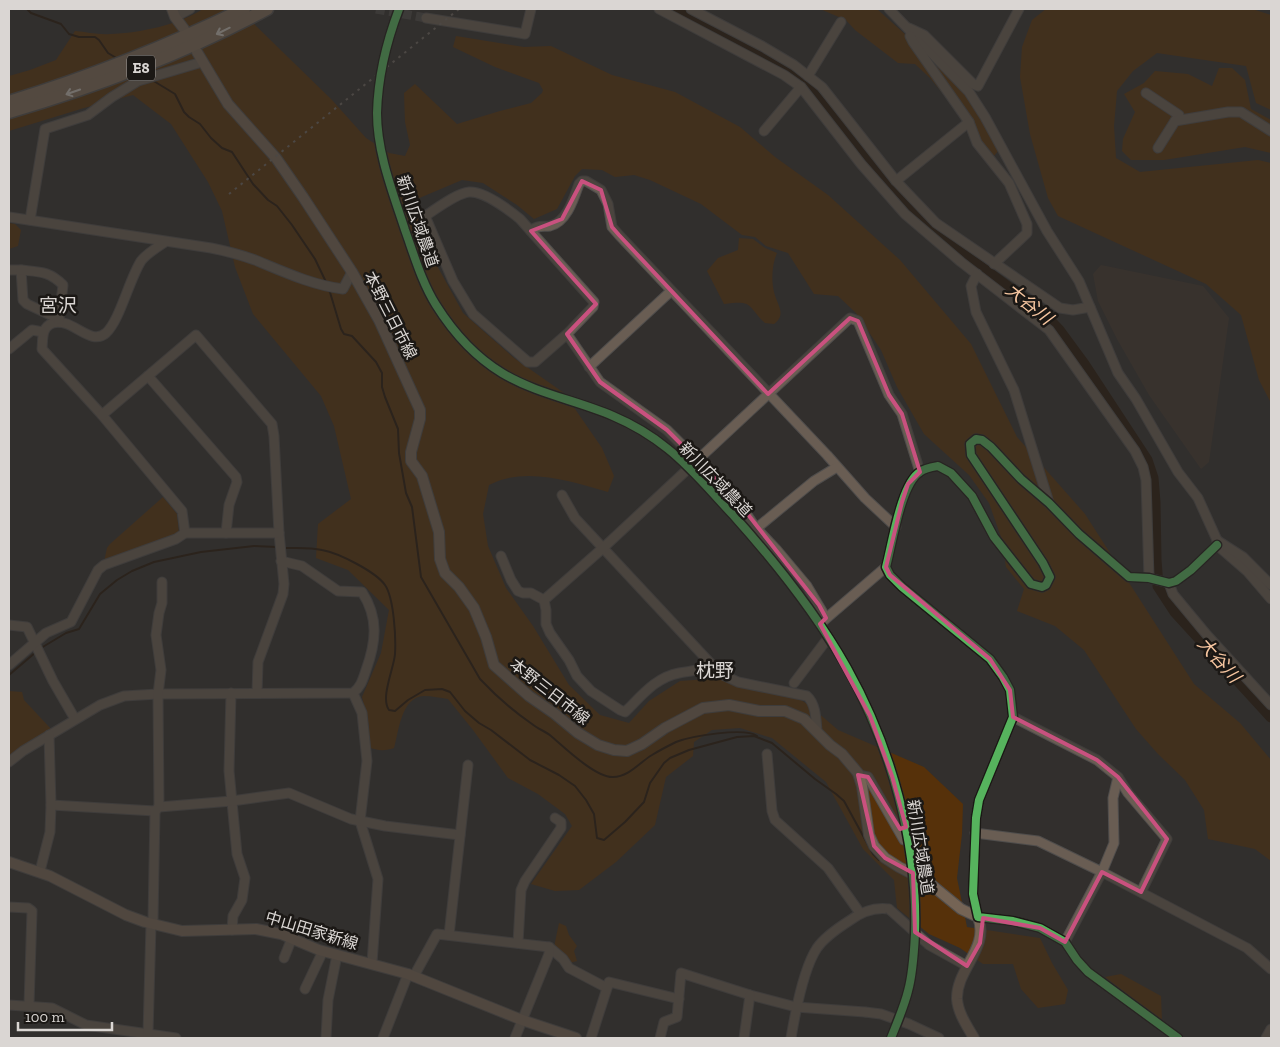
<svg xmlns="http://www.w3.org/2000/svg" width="1280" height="1047" viewBox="0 0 1280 1047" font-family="'Zilla Slab','Noto Sans JP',serif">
	<rect width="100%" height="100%" fill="#322f2d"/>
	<polygon fill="#41362e" points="1101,265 1203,286 1229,318 1209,462 1201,469 1149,395 1117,339 1098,301 1093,274"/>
	<g fill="#56310a">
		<path d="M203 9H230L250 20 332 100 366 138 389 153 405 156 410 145 405 122 404 93 415 84 457 124 500 111 531 103 542 93 543 90 539 83 495 67 453 47 456 36 524 47 551 46 612 75 675 92 740 127 775 157 828 195 900 260 971 344 1017 437 1085 514 1194 684 1240 723 1271 760V861L1255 849 1208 839 1204 810 1185 780 1158 754 1136 729 1084 650 1055 626 1017 611 1024 589 1006 567 1001 537 989 503 969 475 924 434 897 387 881 350 856 313 838 296 814 294 788 253 766 246 755 237 742 235 701 204 650 180 634 175 615 177 602 170 582 169 575 176 557 209 534 219 517 205 483 183 462 180 417 199 418 218 435 262 463 313 514 358 564 393 602 448 614 476 608 492C570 481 525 466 489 485L483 514 488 546 506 588 533 626 569 685 600 715 629 723 649 701 680 681 708 679 738 681 787 692 809 705 838 730 924 767 963 804 962 834 957 878 967 927 1040 938 1052 963 1068 990 1065 1004 1038 1008 1021 989 1013 964H983L960 948 929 934 897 908 894 880 863 849 826 782 772 738 740 728 712 730 694 742 693 756 666 777 655 825 616 862 579 890 555 891 531 884 572 826 565 814 538 794 508 778 473 730 448 699C441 698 432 696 424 696 401 697 399 731 394 748 386 751 377 751 369 747V726L362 697 381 653 389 610 348 570 316 558 318 524 351 499 334 426 321 396 253 314 235 267 222 211 208 182 171 124 133 95 84 108 9 131V76L30 70 56 60 75 31C86 32 99 35 110 34 141 33 177 25 203 9Z"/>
		<polygon points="820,9 877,9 927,54 965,94 981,114 998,151 994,156 930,78 915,64 898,63 855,30 846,20"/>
		<polygon points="1046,9 1252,9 1271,15 1271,110 1256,103 1246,66 1157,53 1133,71 1117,91 1114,126 1116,158 1140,172 1258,160 1271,163 1271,403 1259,380 1241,315 1206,284 1058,216 1048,198 1030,134 1020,77 1022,47 1032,20"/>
		<polygon points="1219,68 1232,68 1245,80 1251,109 1271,120 1271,153 1245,147 1164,160 1131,160 1122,151 1123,139 1135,112 1124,94 1144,83 1155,71 1188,74 1212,86"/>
		<polygon points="9,223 15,224 21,230 18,246 9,249"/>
		<path d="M739 238 753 239 765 248 777 253C772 264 771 280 774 292 777 305 787 314 774 324L765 323C746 305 754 300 724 304L707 271 718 258 738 250Z"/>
		<polygon points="163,497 177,514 179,533 104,562 107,548 110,544"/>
		<polygon points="9,691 22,692 24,700 51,729 9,759"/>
		<polygon points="559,923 566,926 569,935 577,946 574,951 577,961 570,963 554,947"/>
		<polygon points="1121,974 1161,996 1162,1021 1105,977"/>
	</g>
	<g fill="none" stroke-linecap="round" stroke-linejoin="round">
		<g stroke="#241508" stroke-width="2">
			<polyline points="27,9 31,13 61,24 69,34 79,37 95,37 99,40 108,53 118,59"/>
			<polyline points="152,80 175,94 184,112 189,117 200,124 211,138 222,148 232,152 253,184 268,200 277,206 292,225 315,259 326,282"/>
			<path d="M329 289 341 329 344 334 352 336 376 362 382 373V387L385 397 398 429 399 453 406 493 412 507 421 577 480 679C496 696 513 711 532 724 538 729 545 731 551 736 564 747 596 778 613 777 629 777 640 762 652 755 660 750 668 746 676 742 691 736 745 727 757 736"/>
			<path d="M284 548C297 548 310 547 322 550 339 553 376 572 385 585 394 598 396 638 395 654 394 668 380 698 389 710L395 711 408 700 425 690 442 689 450 692 465 711 479 723 491 730 530 760 559 775 575 786 586 800 594 814 597 838 604 840 625 822 644 802 650 783 664 763 670 758 689 750 737 737 754 736 772 743 815 779 836 794 844 801 873 854 879 860"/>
			<polyline points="41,648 66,633 79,629 100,594 117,580 132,571 154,562 201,552 254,546 277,547"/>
			<polyline points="9,675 36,652"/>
		</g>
		<polyline stroke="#241508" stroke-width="11" points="674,9 781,68 806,85 910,210 941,238 1041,311 1059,330 1084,364 1147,460 1153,478 1155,502 1156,560 1158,586 1175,612 1271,717"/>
		<polyline stroke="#4b4846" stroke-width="9" stroke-dasharray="9 4.5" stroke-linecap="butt" points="376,9 426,18"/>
		<defs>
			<g id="minor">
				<path d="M399 9C386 43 378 76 377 113 377 153 393 193 405 230 414 255 422 283 436 305 453 332 474 356 502 373 537 394 576 400 613 416 632 424 652 436 668 449 692 468 712 493 734 516 776 563 816 613 847 668 891 747 918 843 915 934 914 953 913 973 908 991 904 1007 897 1023 891 1038"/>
				<polyline points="659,9 784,75 801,87 861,164 905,214 961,262 1049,330 1135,451 1143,467 1146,480 1149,578"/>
				<polyline points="691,9 762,46 794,65 822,87 896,181 936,223 1060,308 1073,310 1090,307"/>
				<polyline points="889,9 969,92 985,117 1047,231 1079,281 1118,373 1136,399 1178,472 1198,498 1217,540 1217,545 1247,571 1271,599"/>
				<polyline points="175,17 190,9"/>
				<polyline points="426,18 525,34 531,9"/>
				<polyline points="909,28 924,35 973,84 978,86 1019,9"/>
				<polyline points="910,36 913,42 969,122 977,143 1009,183 1027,224 1027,233 994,264"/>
				<polyline points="808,76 841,22"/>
				<polyline points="1146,93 1179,115 1175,121"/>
				<polyline points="764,131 801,87"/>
				<polyline points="1158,148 1175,121 1228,112 1241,112 1271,131"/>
				<polyline points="896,181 969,122"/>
				<path d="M9 217 211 248C226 251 241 255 255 260 284 272 312 285 343 289L352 272"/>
				<polyline points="30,220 45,129 88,115 112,97 138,81 202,62"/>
				<path d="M531 231C536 225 543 227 550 226 567 222 574 198 579 184L582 181H586L601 190 608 204 612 227 619 235 827 455 865 498 896 527"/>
				<path d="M165 242C158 247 147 253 141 261 129 280 120 320 106 333 90 347 72 317 53 323 41 327 43 339 42 349L102 415 182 511 185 533"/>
				<polyline points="9,270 21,270 23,300 27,304 59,319 59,322"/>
				<path d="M21 270C40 272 49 271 63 285L59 319"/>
				<polyline points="977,274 971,286 976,312 1014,390 1049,503"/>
				<path d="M567 334 593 307 594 302 520 219C509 210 484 191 469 192 457 193 436 209 425 216L453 281 473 314 528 362H535L567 334 600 382 667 430 697 460"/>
				<polyline points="9,349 32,330 43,332"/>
				<polyline points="589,367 671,291"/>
				<polyline points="148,376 236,477 237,482 229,505 226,533"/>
				<polyline points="102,415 196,335 272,424 274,436 279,533 284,584 283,594 258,662 257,693"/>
				<polyline points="694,462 724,484 734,496 756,528 776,549 807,586 826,618"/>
				<path d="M562 495 575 518 713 666 723 675 738 682 807 696C816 704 816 720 817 731"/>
				<polyline points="752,532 814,481 837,467"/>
				<polyline points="1218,541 1243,557 1271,585"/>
				<polyline points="501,556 511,580 518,591 523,593 531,593 544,600"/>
				<polyline points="1169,583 1173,594 1207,635 1271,705"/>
				<polyline points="822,622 886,567"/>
				<polyline points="9,625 27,627 53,681 75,719"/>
				<polyline points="9,665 46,633 71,622 98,570 104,565 176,539 185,533 279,533"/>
				<path d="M713 666C701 670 690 671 679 673 657 677 643 694 628 709L625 712 620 710 591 691 577 676 569 660 550 633 546 624V610L544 600 603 548 850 318 858 321 889 395 902 414 920 472"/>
				<polyline points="794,683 828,638"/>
				<polyline points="231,693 229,771 237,854 245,878 242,900 233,916 232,930"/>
				<polyline points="353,693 362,713 367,761 360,821 378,879 372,963"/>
				<polyline points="1013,717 1097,760 1118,777 1128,793 1167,839 1141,892"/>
				<polyline points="767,754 772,811 775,820 828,868 860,913"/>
				<path d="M9 762 23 751 100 705 124 696 158 694 353 693C361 687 363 679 366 670 376 642 379 618 362 592L338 591 302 566 281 561"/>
				<polyline points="858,775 868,777 904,840"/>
				<polyline points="51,805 155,811 159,807 232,801 289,793 351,819 385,826 460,835"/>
				<polyline points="159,807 158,694 161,670 156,635 159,613 162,603 162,582"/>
				<polyline points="975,833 1038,841 1102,872 1247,948 1271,969"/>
				<polyline points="40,871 50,832 51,805 49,735"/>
				<polyline points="9,907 28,908 32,911 29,1005"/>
				<polyline points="449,935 468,765"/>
				<polyline points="1065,942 1102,872 1114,843 1113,798 1118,777"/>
				<polyline points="518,943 521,890 525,881 561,828 561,822 555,818"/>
				<polyline points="929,945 967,966"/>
				<polyline points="549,947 563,959 569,968 607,988"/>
				<polyline points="284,958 292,938"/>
				<polyline points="414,976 437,934 549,947 549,954 515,1038"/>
				<polyline points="305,989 323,951"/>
				<polyline points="9,1005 52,1008 86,1025 176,1038"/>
				<polyline points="909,1024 939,1038"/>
				<polyline points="148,1034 151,924 153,920 155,811"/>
				<polyline points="326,1038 328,1000 337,955"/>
				<polyline points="383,1038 408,974"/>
				<polyline points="591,1038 609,982 679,999"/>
				<polyline points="660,1038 664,1022 677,1017 681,973 750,995 796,1007 865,1012"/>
				<polyline points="744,1038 750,995"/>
				<path d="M791 1038C795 1014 803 969 817 948 824 938 838 928 849 921 861 912 874 907 889 909"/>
				<path d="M1178 1038 1088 972 1077 960 1065 942 1040 928 1013 921 978 917 973 894 976 818 979 800 1013 717 1010 690 1003 677 990 659 902 587 890 575 886 567C892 545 901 483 920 472 925 468 932 467 938 466L951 473 972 496 994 537 1031 584 1042 587 1046 585 1050 577 1043 563 971 455 970 444 976 439 982 440 991 447 1021 479 1049 503 1079 534 1129 577 1149 578 1169 583 1176 581 1191 570 1217 545"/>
				<polyline points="1266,1038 1271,1029"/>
			</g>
			<g id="major">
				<polyline points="172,9 175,17 184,29"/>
				<path d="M197 52 228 104 276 158 303 197 352 272 379 320 420 410V419L411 452V461L422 476 439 532 440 559 445 573 459 587 474 608 486 637 494 665 529 696 555 714 578 733 598 745 614 750 627 751 642 744 665 728 703 708 729 705 759 711H785L804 719 830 745 842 754 858 773 862 786 869 835 874 846 885 858 899 867 928 882 961 909 978 917C990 948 956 969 957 999 958 1013 967 1026 974 1038"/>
				<polyline points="9,862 50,876 126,915 145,922 182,931 256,929 281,934 319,950 408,974 522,1020 576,1038"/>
			</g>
			<g id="highway">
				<path d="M9 102C90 77 168 46 244 9"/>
				<path d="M9 112C98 86 185 53 267 9"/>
			</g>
		</defs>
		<use href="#minor" stroke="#4f4d4c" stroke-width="11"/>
		<use href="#major" stroke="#4f4d4c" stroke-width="12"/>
		<use href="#highway" stroke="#4f4d4c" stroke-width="15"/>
		<use href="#minor" stroke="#695d53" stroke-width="9"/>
		<use href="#major" stroke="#756455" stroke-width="10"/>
		<use href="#highway" stroke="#7c6958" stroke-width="12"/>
		<polyline stroke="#6c655f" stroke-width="2" stroke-dasharray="2.5 5" stroke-linecap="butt" points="229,194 459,9"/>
		<defs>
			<g id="minor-bridge">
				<polyline points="889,909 929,945"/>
				<polyline points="865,1012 881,1014 909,1024"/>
			</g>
		</defs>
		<use href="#minor-bridge" stroke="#4f4d4c" stroke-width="11" stroke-linecap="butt"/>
		<use href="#minor-bridge" stroke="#695d53" stroke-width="9"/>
		<defs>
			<g id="cycleway">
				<path d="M399 9C386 43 378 76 377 113 377 153 393 193 405 230 414 255 422 283 436 305 453 332 474 356 502 373 537 394 576 400 613 416 632 424 652 436 668 449 692 468 712 493 734 516 776 563 816 613 847 668 891 747 918 843 915 934 914 953 913 973 908 991 904 1007 897 1023 891 1038"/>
				<path d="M1178 1038 1088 972 1077 960 1065 942 1040 928 1013 921 978 917 973 894 976 818 979 800 1013 717 1010 690 1003 677 990 659 902 587 890 575 886 567C892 545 901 483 920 472 925 468 932 467 938 466L951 473 972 496 994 537 1031 584 1042 587 1046 585 1050 577 1043 563 971 455 970 444 976 439 982 440 991 447 1021 479 1049 503 1079 534 1129 577 1149 578 1169 583 1176 581 1191 570 1217 545"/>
			</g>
		</defs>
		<use href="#cycleway" stroke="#1b1815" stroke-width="11"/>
		<use href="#cycleway" stroke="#56b35d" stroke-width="8"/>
	</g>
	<defs><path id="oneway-shaft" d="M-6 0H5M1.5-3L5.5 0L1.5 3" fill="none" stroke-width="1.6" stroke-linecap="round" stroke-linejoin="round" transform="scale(1.25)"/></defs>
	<g stroke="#c2bbb4">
		<use href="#oneway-shaft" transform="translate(223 31) rotate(154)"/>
		<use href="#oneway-shaft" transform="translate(73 92) rotate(161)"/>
	</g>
	<path d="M0 0H1280V1047H0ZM582 181 601 190 612 227 619 235 768 394 850 318 858 321 889 395 902 414 920 472 908 484 902 502 886 567 890 575 990 659 1010 690 1013 717 1097 760 1118 777 1167 839 1141 892 1102 872 1065 942 1040 928 983 918 980 943 967 966 915 932 913 873 885 858 874 846 858 775 868 777 900 829 906 827 892 776 870 716 820 624 826 618 819 605 724 484 694 462 697 460 667 430 600 382 567 334 596 304 531 231 562 219Z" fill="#322f2d" fill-opacity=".55" fill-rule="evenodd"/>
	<path fill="none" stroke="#c9517f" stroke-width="4" stroke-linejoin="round" d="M582 181 601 190 612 227 619 235 768 394 850 318 858 321 889 395 902 414 920 472 908 484 902 502 886 567 890 575 990 659 1010 690 1013 717 1097 760 1118 777 1167 839 1141 892 1102 872 1065 942 1040 928 983 918 980 943 967 966 915 932 913 873 885 858 874 846 858 775 868 777 900 829 906 827 892 776 870 716 820 624 826 618 819 605 724 484 694 462 697 460 667 430 600 382 567 334 596 304 531 231 562 219Z"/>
	<g text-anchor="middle" stroke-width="5" stroke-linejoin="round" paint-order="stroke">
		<rect fill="#1b1815" stroke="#a19d9a" stroke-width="1" x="127" y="55.5" width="28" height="25" rx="4"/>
		<g font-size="15" font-weight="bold" fill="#dad6d3">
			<text x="141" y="73">E8</text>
		</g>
		<g font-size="16" fill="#dad6d3" stroke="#1b1815">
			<text transform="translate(418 221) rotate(71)" y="6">新川広域農道</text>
			<text transform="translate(391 315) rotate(63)" y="6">本野三日市線</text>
			<text transform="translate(716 479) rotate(46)" y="6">新川広域農道</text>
			<text transform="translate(550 691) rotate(38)" y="6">本野三日市線</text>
			<text transform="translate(921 847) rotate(81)" y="6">新川広域農道</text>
			<text transform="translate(312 930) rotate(17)" y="6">中山田家新線</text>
		</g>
		<g font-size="18" font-style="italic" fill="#f7c6a0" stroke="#1b1815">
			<text transform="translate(1029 304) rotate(39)" y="6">大谷川</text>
			<text transform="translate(1219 660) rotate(48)" y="6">大谷川</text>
		</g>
		<g font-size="19" fill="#dad6d3" stroke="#1b1815">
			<text x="58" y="312">宮沢</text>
			<text x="715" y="677">枕野</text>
		</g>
	</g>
	<rect width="1280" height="1047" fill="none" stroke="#dad6d3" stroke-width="20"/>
	<path d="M18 1022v8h94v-8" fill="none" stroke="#dad6d3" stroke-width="2.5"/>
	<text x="25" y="1022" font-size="15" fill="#dad6d3" stroke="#1b1815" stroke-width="4" paint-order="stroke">100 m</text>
</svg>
